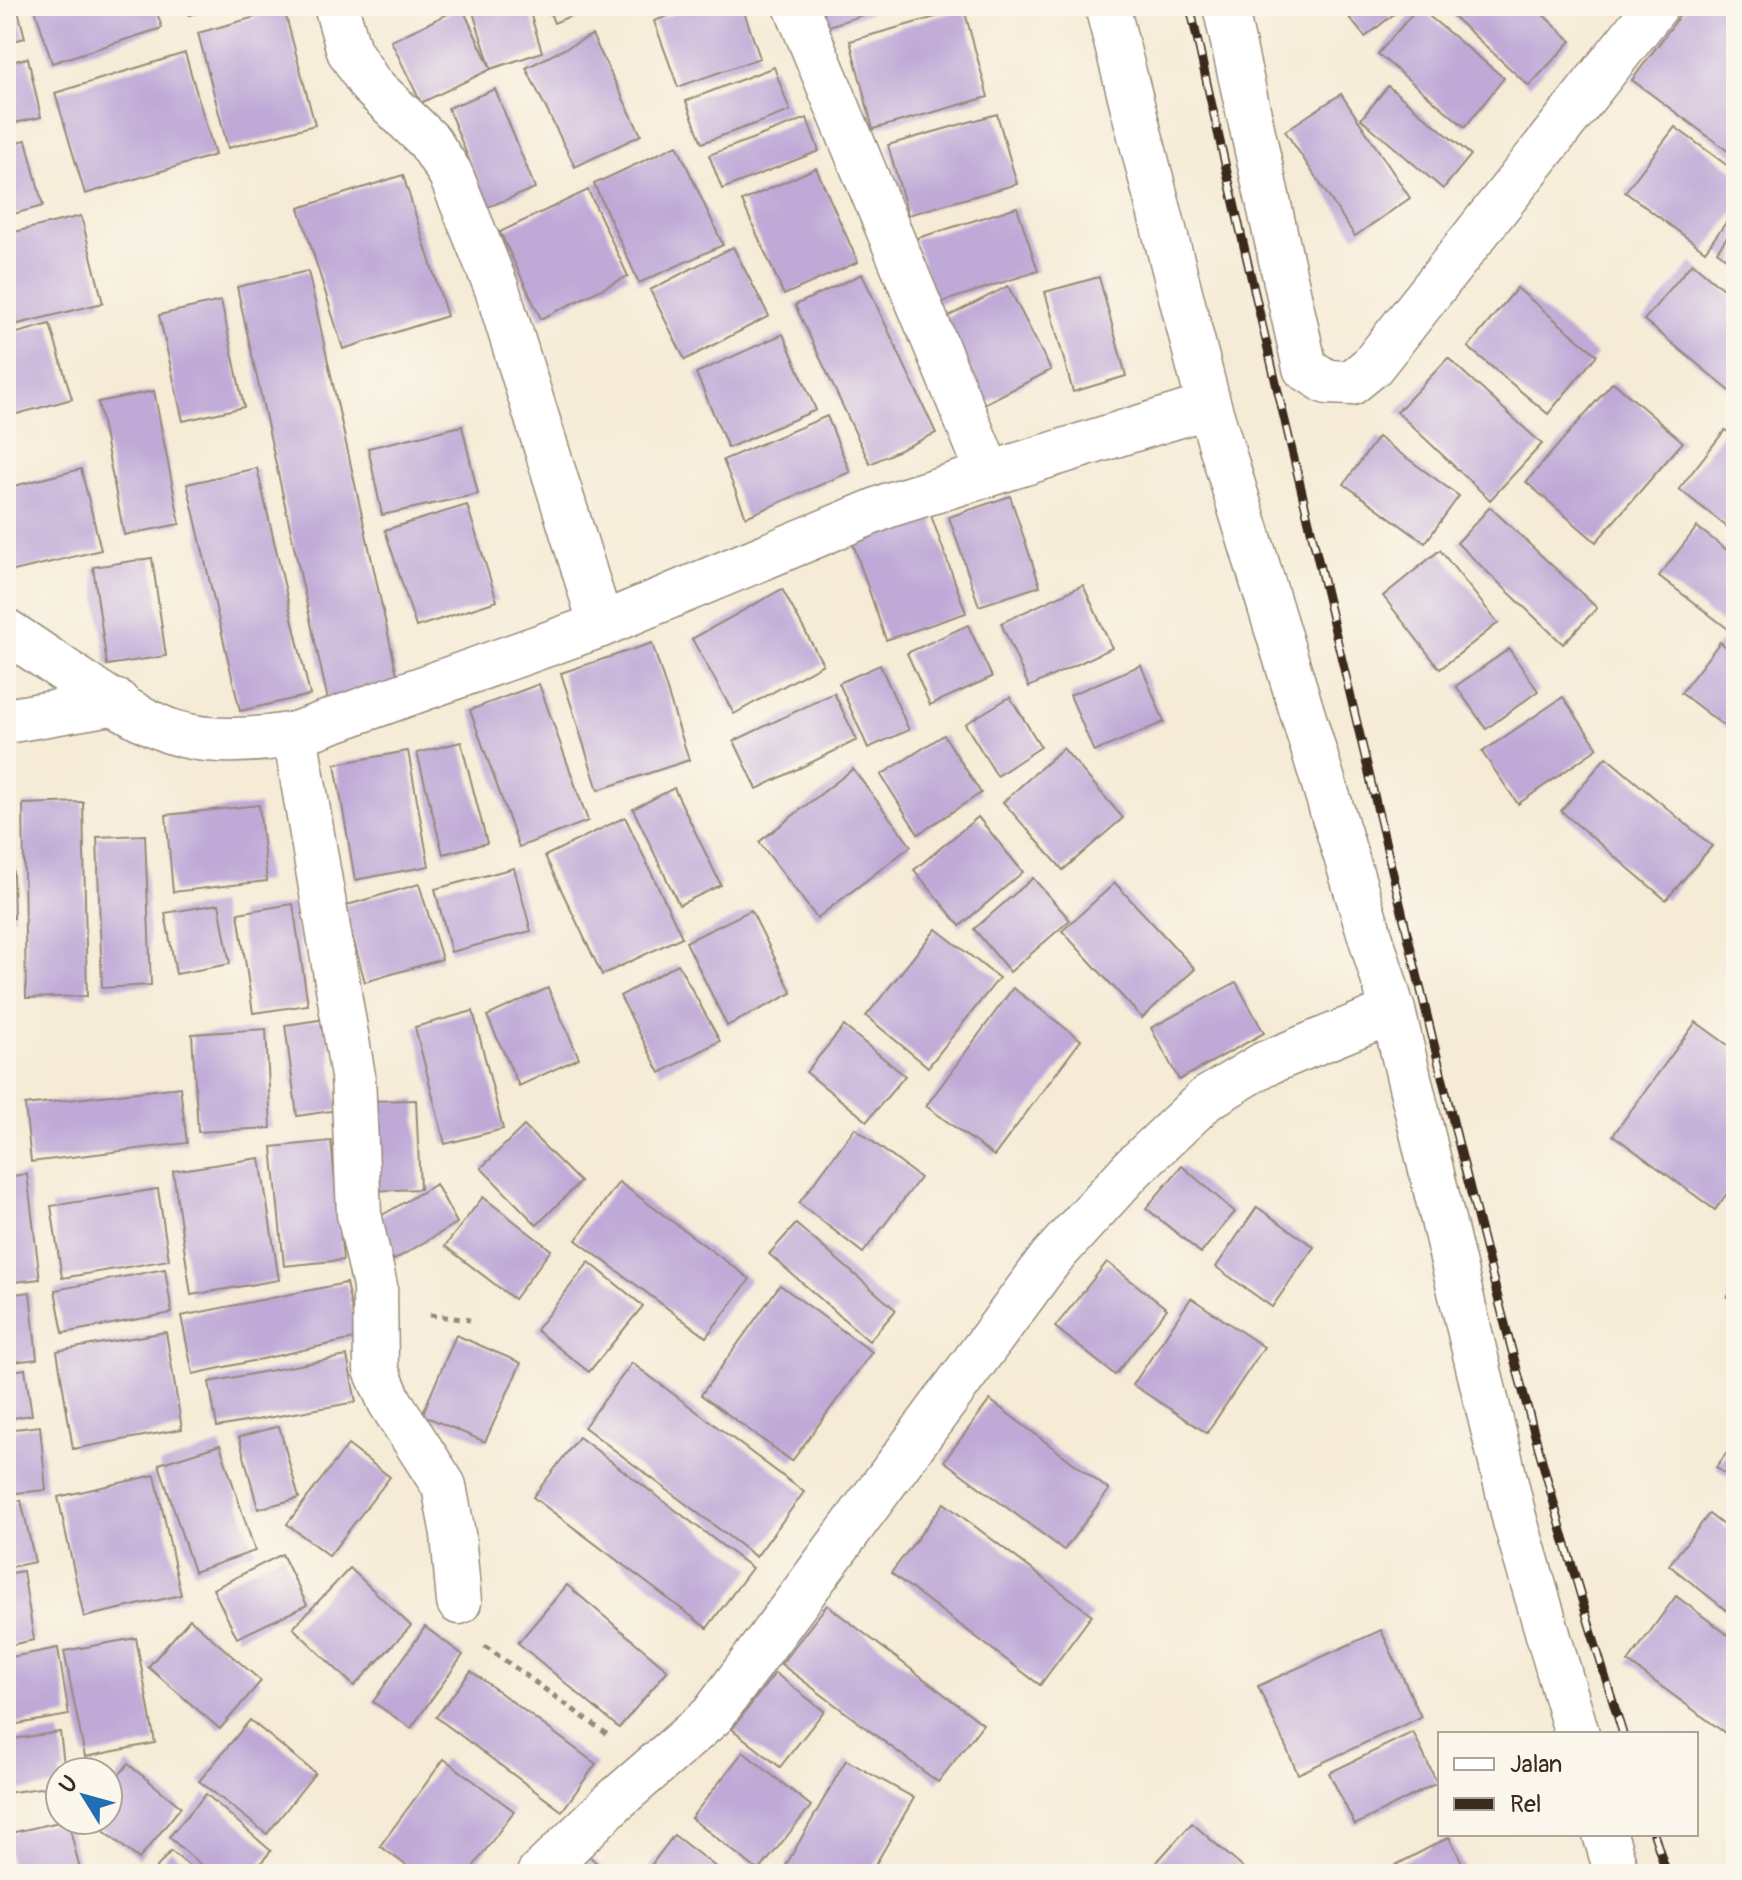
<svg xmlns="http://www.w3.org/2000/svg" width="1742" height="1880" viewBox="0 0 1742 1880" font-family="Pangolin,sans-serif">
	<rect width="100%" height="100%" fill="#fbf7ec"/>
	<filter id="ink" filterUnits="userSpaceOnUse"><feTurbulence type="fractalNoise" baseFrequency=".0125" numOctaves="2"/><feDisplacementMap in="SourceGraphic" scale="16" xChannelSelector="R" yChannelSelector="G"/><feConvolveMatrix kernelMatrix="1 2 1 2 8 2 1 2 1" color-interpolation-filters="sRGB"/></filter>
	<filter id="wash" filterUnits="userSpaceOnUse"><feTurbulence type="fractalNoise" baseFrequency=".006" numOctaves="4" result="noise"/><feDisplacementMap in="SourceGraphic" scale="32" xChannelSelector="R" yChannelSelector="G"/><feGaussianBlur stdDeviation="1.8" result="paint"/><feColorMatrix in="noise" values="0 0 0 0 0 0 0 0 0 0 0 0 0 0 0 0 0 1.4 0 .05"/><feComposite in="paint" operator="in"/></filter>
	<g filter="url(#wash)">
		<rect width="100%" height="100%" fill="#f5ebd6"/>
		<g id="blocks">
			<g fill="#bfa9d7">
				<polygon points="6,6 17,6 25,38 6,43"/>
				<polygon points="34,6 155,6 162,28 52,63"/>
				<polygon points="186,6 216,6 216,7 189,15"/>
				<polygon points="471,6 528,6 542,52 491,69"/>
				<polygon points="547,6 594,6 554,23"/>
				<polygon points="695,6 742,6 760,58 678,87 654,21"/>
				<polygon points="819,6 887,6 887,7 826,27"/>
				<polygon points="1340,6 1404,6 1365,37"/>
				<polygon points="1442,6 1534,6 1571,41 1529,86"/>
				<polygon points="1687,6 1725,6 1736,14 1736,157 1632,80"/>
				<polygon points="462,7 491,69 421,103 391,41"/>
				<polygon points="1418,7 1504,78 1465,127 1378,54"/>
				<polygon points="284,9 315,125 228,148 198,33"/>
				<polygon points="964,9 988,97 873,129 850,41"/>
				<polygon points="592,35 641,135 575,167 526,68"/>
				<polygon points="185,53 215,155 85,194 55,93"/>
				<polygon points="28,58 41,117 6,125 6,63"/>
				<polygon points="774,67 790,111 702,143 686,101"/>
				<polygon points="1388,86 1471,155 1443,189 1361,119"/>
				<polygon points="495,89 535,188 488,207 448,108"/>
				<polygon points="1341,94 1410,198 1355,236 1285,131"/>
				<polygon points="997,114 1017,184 908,215 888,145"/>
				<polygon points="807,118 819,151 722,189 709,155"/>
				<polygon points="1675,127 1736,172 1736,209 1705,251 1625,192"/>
				<polygon points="26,140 43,206 6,216 6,145"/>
				<polygon points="677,145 723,245 639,283 594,184"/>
				<polygon points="816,168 858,262 784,295 742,201"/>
				<polygon points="403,175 447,316 343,349 299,208"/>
				<polygon points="588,190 628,276 541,319 500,232"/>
				<polygon points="1017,207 1038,271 936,304 915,239"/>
				<polygon points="81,216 103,303 6,327 6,234"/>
				<polygon points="1736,225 1736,266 1717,251"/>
				<polygon points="733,247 769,316 685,360 650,290"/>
				<polygon points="1692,263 1736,300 1736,396 1644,320"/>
				<polygon points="308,271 400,688 329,705 237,287"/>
				<polygon points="862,274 936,433 870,464 795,305"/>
				<polygon points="1099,277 1126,376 1073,392 1045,292"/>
				<polygon points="1008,286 1051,370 978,407 935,323"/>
				<polygon points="1517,288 1597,355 1548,414 1468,347"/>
				<polygon points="221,301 244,407 183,421 159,315"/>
				<polygon points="50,324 72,399 6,417 6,336"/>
				<polygon points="783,334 816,410 728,448 696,373"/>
				<polygon points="1448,358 1542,444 1490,500 1397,412"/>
				<polygon points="1613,382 1683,442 1596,542 1526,482"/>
				<polygon points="154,391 180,524 124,535 98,402"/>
				<polygon points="827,416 850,472 746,517 723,460"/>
				<polygon points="462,426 478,494 382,515 368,448"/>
				<polygon points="1725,430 1736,438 1736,534 1679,489"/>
				<polygon points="1378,437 1459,496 1425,543 1344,484"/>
				<polygon points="257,468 310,695 240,711 187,484"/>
				<polygon points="81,469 101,550 6,573 6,488"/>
				<polygon points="1010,496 1040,586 979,606 949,517"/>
				<polygon points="467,505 497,601 416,627 385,530"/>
				<polygon points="928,507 966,613 886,640 850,535"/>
				<polygon points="1490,507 1597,608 1563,644 1457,543"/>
				<polygon points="1697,527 1736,557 1736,635 1659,576"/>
				<polygon points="1440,550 1498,623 1440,669 1383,596"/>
				<polygon points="152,558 166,656 107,665 93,567"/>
				<polygon points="1083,585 1112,648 1029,687 1001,623"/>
				<polygon points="782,589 823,664 734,714 692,639"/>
				<polygon points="968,625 992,677 930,705 907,653"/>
				<polygon points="1720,642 1736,655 1736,735 1681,693"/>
				<polygon points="652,643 689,760 598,790 561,673"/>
				<polygon points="1509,649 1538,691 1486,729 1456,686"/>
				<polygon points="880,665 909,730 868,748 839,683"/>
				<polygon points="1141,665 1164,722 1094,752 1070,695"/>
				<polygon points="539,684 588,821 519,847 470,710"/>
				<polygon points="834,693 857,740 757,789 734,741"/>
				<polygon points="1010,697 1041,747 997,776 965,724"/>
				<polygon points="1563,697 1598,748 1518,804 1482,752"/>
				<polygon points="944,735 981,793 918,834 881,775"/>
				<polygon points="461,742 487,843 443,854 417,753"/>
				<polygon points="1063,748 1123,818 1063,870 1003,802"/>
				<polygon points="408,751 429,866 355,880 335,764"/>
				<polygon points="1606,757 1712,846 1666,900 1561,811"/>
				<polygon points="853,769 911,846 817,918 759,842"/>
				<polygon points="6,783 11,783 14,918 6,917"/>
				<polygon points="674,788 721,885 679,905 633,809"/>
				<polygon points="83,802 87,996 26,998 23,804"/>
				<polygon points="259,805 267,881 173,892 166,815"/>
				<polygon points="625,817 682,937 602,975 545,856"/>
				<polygon points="978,817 1023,872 960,926 914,870"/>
				<polygon points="145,835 151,985 102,988 97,837"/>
				<polygon points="514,868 531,931 451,952 435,889"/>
				<polygon points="1033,878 1070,920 1010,972 974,929"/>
				<polygon points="1115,883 1195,969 1142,1018 1062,931"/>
				<polygon points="419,884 442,959 365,982 344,906"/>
				<polygon points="219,904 230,964 176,974 165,913"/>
				<polygon points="293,904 308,1005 253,1013 238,913"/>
				<polygon points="751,910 792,993 727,1026 686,942"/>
				<polygon points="936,929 999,978 928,1067 866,1016"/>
				<polygon points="678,964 720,1041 660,1073 620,996"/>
				<polygon points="1236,982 1264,1033 1179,1080 1151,1028"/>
				<polygon points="548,988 579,1058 519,1086 487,1016"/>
				<polygon points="1013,988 1081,1040 994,1156 926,1106"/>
				<polygon points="473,1011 503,1129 445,1144 415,1027"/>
				<polygon points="326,1019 338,1110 297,1116 285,1025"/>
				<polygon points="1696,1022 1736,1051 1736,1181 1715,1210 1613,1135"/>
				<polygon points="844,1026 905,1076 867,1121 806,1072"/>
				<polygon points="266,1029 271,1128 198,1132 192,1034"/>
				<polygon points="180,1087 187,1143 31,1162 25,1105"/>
				<polygon points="416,1100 420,1189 367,1191 364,1101"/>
				<polygon points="6,1116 11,1138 6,1138"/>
				<polygon points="524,1126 580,1182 537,1225 481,1168"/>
				<polygon points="855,1128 920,1178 863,1253 799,1203"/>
				<polygon points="331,1141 343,1260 284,1266 272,1147"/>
				<polygon points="260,1158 279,1280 191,1295 173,1171"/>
				<polygon points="1182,1166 1235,1212 1201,1253 1146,1208"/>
				<polygon points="27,1174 40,1279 6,1283 6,1177"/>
				<polygon points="619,1182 750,1279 706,1337 576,1240"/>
				<polygon points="436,1184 457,1223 394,1260 372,1221"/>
				<polygon points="158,1189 169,1260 62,1278 51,1206"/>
				<polygon points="483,1197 551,1250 514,1299 445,1246"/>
				<polygon points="1257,1207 1314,1247 1272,1307 1216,1267"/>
				<polygon points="796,1224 896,1310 869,1341 769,1254"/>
				<polygon points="589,1262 643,1306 589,1372 536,1330"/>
				<polygon points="1107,1262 1167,1309 1115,1375 1055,1327"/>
				<polygon points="165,1269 172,1313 63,1333 55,1290"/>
				<polygon points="346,1283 358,1338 193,1374 181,1316"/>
				<polygon points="780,1285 872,1352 792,1461 701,1395"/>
				<polygon points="1736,1287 1736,1304 1727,1297"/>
				<polygon points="30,1292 37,1359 6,1363 6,1295"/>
				<polygon points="1191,1298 1264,1347 1207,1433 1133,1385"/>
				<polygon points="166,1332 182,1429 73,1449 57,1351"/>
				<polygon points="456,1335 521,1363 485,1442 422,1415"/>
				<polygon points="347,1356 356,1402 217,1427 209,1382"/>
				<polygon points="632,1363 804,1492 756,1557 584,1427"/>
				<polygon points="25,1369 32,1415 6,1419 6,1372"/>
				<polygon points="990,1400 1109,1490 1064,1550 944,1461"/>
				<polygon points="40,1426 46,1490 6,1494 6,1430"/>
				<polygon points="279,1426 299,1498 258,1509 239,1437"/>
				<polygon points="579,1437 752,1568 707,1628 533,1497"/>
				<polygon points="1736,1441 1736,1483 1716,1467"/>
				<polygon points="220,1445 255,1551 194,1572 159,1464"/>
				<polygon points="348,1445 390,1477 329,1556 287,1524"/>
				<polygon points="155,1475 181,1595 84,1617 58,1497"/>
				<polygon points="21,1500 35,1562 6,1568 6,1504"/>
				<polygon points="944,1503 1092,1615 1040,1685 891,1573"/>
				<polygon points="1709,1514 1736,1535 1736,1618 1669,1565"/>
				<polygon points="282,1554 307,1605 237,1638 213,1589"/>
				<polygon points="350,1568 411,1626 354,1686 293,1628"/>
				<polygon points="23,1571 34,1640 6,1646 6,1574"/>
				<polygon points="567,1585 668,1670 619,1728 518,1643"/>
				<polygon points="1676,1596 1736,1641 1736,1741 1628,1662"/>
				<polygon points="827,1605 983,1724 938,1782 781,1664"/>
				<polygon points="190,1619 261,1681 220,1729 148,1667"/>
				<polygon points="425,1627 463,1655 411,1728 373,1702"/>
				<polygon points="1381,1630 1421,1717 1298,1774 1258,1686"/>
				<polygon points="136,1638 155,1743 85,1757 64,1651"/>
				<polygon points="58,1648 69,1715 6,1726 6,1658"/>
				<polygon points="471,1671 596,1764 562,1811 436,1717"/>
				<polygon points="775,1673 824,1711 780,1767 732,1729"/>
				<polygon points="250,1720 315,1773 267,1834 199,1781"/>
				<polygon points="60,1732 65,1772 60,1772 60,1785 6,1793 6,1740"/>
				<polygon points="1413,1732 1437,1783 1355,1825 1329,1773"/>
				<polygon points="743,1752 811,1806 759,1871 691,1818"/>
				<polygon points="444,1759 514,1811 468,1874 418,1874 380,1846"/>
				<polygon points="846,1760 914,1798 870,1874 802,1874 786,1865"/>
				<polygon points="128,1764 181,1807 139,1859 90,1820 108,1820 108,1789"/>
				<polygon points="206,1794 271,1851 251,1874 211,1874 169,1837"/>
				<polygon points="68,1820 81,1874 12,1874 6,1834"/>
				<polygon points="1192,1823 1250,1874 1146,1874"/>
				<polygon points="674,1835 725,1874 649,1874 646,1872"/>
				<polygon points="1449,1837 1468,1874 1396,1874 1392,1867"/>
				<polygon points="171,1851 199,1874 151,1874"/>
				<polygon points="587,1854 609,1874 569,1874"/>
			</g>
		</g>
	</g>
	<g filter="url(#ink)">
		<use href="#blocks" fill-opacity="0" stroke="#988a7a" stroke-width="2"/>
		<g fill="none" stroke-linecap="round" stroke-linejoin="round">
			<defs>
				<g id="street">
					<polyline points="336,6 349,51 370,84 429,141 450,173 497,289 601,625"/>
					<polyline points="796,6 989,474"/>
					<polyline points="1107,6 1209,406 1393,1011 1515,1521 1577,1734"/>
					<polyline points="1225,6 1305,368 1327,382 1351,383 1372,366 1656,6"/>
					<path d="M6 631C52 660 114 708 162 728 201 745 255 741 295 734L601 625 889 505 1209 406"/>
					<polyline points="6,721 117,702"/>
					<polyline points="295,734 353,1076 359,1214 375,1286 376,1370 390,1402 444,1486 453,1534 459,1602"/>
					<polyline points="1605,1834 1617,1874"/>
					<polyline points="539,1874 612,1803 712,1716 1051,1258 1132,1169 1206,1099 1264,1064 1393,1011"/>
				</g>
			</defs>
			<use href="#street" stroke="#988a7a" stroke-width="47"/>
			<g stroke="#988a7a" stroke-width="5" stroke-dasharray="6 6" stroke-linecap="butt">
				<polyline points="430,1315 470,1320"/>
				<polyline points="485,1646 607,1734"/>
			</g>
			<use href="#street" stroke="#fff" stroke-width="44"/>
			<defs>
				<g id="rail">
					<path d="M1190 6C1245 260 1307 512 1367 765 1444 1090 1522 1415 1623 1734"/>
					<polyline points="1654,1834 1667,1874"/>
				</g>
			</defs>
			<use href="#rail" stroke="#3b2a1e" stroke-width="9"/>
			<use href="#rail" stroke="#fbf7ec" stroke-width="6" stroke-dasharray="18" stroke-linecap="butt"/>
		</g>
	</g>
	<rect width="1742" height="1880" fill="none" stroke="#fbf7ec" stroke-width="32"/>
	<rect x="1438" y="1732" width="260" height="104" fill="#fbf7ec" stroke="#aea59a" stroke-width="2"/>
	<rect x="1454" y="1758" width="40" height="12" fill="#ffffff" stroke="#aea59a" stroke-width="2"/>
	<text x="1510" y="1772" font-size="24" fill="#3b2a1e">Jalan</text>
	<rect x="1454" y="1798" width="40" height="12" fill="#3b2a1e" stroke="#aea59a" stroke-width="2"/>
	<text x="1510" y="1812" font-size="24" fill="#3b2a1e">Rel</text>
	<g transform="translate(84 1796) rotate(307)"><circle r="38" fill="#fbf7ec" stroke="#aea59a" stroke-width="2"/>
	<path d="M0-6L14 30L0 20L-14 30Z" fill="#1f6fb2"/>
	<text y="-12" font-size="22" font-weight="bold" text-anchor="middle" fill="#3b2a1e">U</text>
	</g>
</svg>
